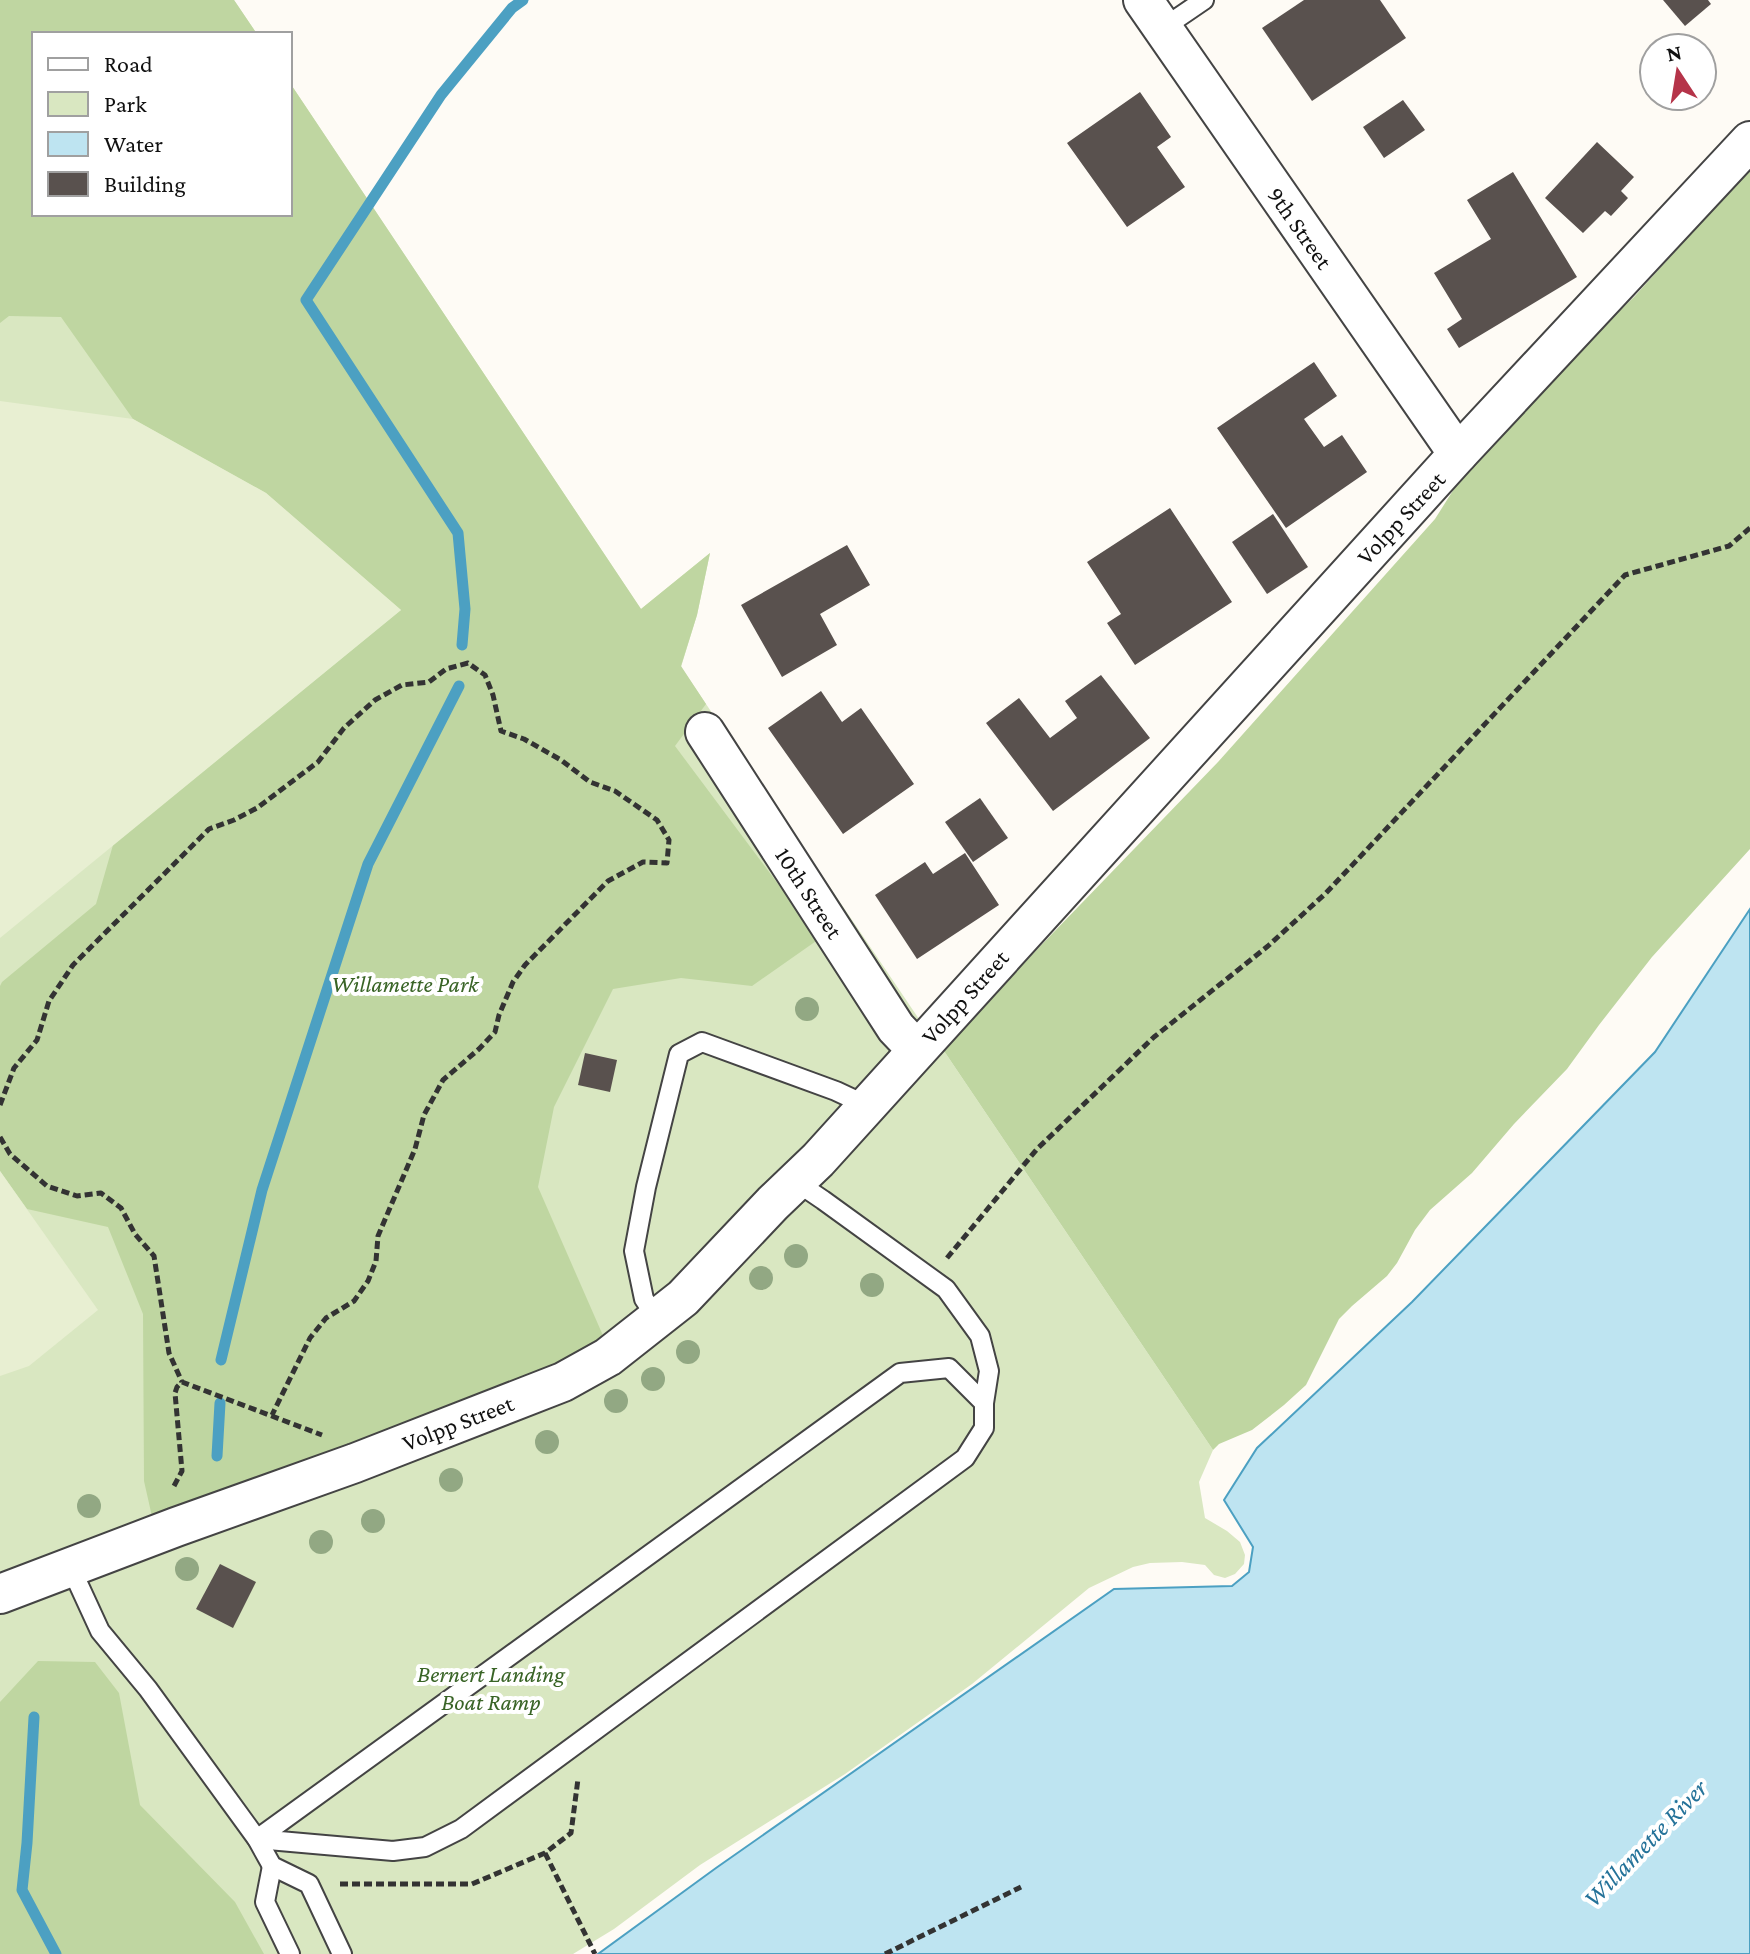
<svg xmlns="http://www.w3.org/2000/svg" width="1750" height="1954" viewBox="0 0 1750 1954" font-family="'Crimson Pro',serif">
	<rect width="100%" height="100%" fill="#fefbf5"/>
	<polygon fill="#d9e7c1" points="0,0 234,0 257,34 34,34 34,214 290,214 290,83 641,609 710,553 697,615 681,667 921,1022 942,1048 1213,1450 1199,1482 1205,1518 1227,1531 1240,1542 1245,1555 1244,1564 1235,1574 1225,1578 1214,1575 1205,1565 1182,1562 1150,1563 1133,1567 1089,1588 972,1684 845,1774 700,1865 614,1929 573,1954 0,1954"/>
	<g fill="#bfd6a1">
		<polygon points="0,0 234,0 257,34 34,34 34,214 290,214 290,83 641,609 710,553 697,615 681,666 706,704 675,746 819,939 752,986 681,978 613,989 554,1107 538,1187 608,1347 153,1521 144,1481 143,1314 108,1227 27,1209 0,1171 0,986 2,982 96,904 113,845 401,610 266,493 133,419 61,317 9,316 0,323"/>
		<polygon points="1750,168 1750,849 1652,957 1599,1025 1567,1069 1514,1124 1472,1173 1430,1210 1415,1230 1397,1263 1387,1276 1352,1306 1339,1319 1306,1385 1284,1405 1252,1430 1219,1444 1213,1450 942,1048 1218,762 1435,519 1459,481 1478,444 1634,297"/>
		<polygon points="38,1661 95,1662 119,1693 140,1805 235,1902 264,1954 0,1954 0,1702"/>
	</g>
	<g fill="#e8efd2">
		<polygon points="0,401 133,419 266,493 401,610 0,938"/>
		<polygon points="0,1171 98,1310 29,1366 0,1376"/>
	</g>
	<polygon fill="#bee4f1" stroke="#4ca0c2" stroke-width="2" points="1750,909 1750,1954 598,1954 716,1868 1114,1589 1232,1586 1249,1572 1253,1547 1224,1500 1257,1448 1412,1302 1655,1052"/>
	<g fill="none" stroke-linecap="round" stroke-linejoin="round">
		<g stroke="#4ca0c2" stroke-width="11">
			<polyline points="462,645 465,609 458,533 306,300 441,95 512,8 523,0"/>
			<polyline points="221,1360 262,1190 368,864 459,686"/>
			<polyline points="217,1456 220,1403"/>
			<polyline points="34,1717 27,1843 22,1890 56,1954"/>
		</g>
	</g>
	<g fill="#59514e">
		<polygon points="1304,0 1380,0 1406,38 1312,101 1262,28"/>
		<polygon points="1663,0 1708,0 1711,4 1685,26"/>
		<polygon points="1140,92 1171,137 1157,147 1185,187 1127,227 1067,143"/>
		<polygon points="1403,100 1425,130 1384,158 1363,127"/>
		<polygon points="1597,142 1634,177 1621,191 1628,198 1611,216 1605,211 1583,233 1545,198"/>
		<polygon points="1513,172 1577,277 1459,348 1447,329 1462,319 1434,273 1491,239 1467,200"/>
		<polygon points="1314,362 1337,396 1304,419 1324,447 1342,435 1367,472 1286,528 1217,428"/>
		<polygon points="1170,508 1232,602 1135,665 1107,623 1121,614 1087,562"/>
		<polygon points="1273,514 1308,567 1267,594 1232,542"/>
		<polygon points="847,545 870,585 820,614 837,645 782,677 741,605"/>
		<polygon points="1101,675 1150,738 1053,811 986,723 1019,698 1050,738 1077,718 1065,701"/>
		<polygon points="821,691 842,722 861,708 914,784 843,834 768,728"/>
		<polygon points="980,798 1008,838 973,862 945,822"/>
		<polygon points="965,853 999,905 917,959 875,895 925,862 933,874"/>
		<polygon points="585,1053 617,1060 610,1092 578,1085"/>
		<polygon points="220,1564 256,1582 233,1628 196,1609"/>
	</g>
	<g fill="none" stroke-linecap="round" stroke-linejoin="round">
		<defs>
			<g id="service">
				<polyline points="1163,28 1204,0"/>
				<polyline points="795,1181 823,1200 946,1289 980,1336 989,1371 984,1403"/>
				<polyline points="658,1320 644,1299 634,1251 646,1187 679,1054 702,1042 836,1091 868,1106"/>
				<polygon points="949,1368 984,1403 984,1428 965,1458 461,1829 425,1847 393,1851 257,1839 900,1373"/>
				<polyline points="71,1568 100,1631 148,1689 257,1839 272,1866 309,1884 342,1954"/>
				<polyline points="272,1866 265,1902 290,1954"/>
			</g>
			<g id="minor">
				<polyline points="1143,0 1458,454"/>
				<polyline points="705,732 896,1028 917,1050"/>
				<polyline points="0,1594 176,1527 355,1463 563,1382 608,1357 683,1298 773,1203 818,1160 1458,454 1750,141"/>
			</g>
		</defs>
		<use href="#service" stroke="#444" stroke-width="22"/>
		<use href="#minor" stroke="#444" stroke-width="42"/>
		<g stroke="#333" stroke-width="5" stroke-dasharray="8 4" stroke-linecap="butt">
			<polyline points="0,1105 14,1068 37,1040 49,1001 73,965 209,829 234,820 257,808 318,762 344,728 375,700 402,685 429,682 446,669 468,663 485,675 493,695 501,731 524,739 561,760 590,782 615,791 657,820 669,840 667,863 643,862 608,881 525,965 513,982 499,1015 495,1032 479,1049 443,1080 424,1115 415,1149 378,1236 376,1261 368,1281 354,1301 326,1318 310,1338 272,1415"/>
			<polyline points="0,1137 10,1154 47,1186 77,1196 101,1193 121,1208 135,1234 154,1256 169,1353 182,1382"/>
			<polyline points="947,1258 1037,1149 1154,1037 1268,946 1326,893 1625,575 1729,546 1750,528"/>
			<polyline points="174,1486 182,1471 175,1393 177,1387 182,1382 322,1435"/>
			<polyline points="545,1853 595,1954"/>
			<polyline points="340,1884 472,1884 545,1853 571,1833 578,1779"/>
			<polyline points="885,1954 1021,1887"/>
		</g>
		<use href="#service" stroke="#fff" stroke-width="18"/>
		<use href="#minor" stroke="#fff" stroke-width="38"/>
	</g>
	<g fill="#92a883">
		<circle cx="807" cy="1009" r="12"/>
		<circle cx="796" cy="1256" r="12"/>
		<circle cx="761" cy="1278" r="12"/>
		<circle cx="872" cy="1285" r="12"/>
		<circle cx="688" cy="1352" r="12"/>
		<circle cx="653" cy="1379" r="12"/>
		<circle cx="616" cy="1401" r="12"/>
		<circle cx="547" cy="1442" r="12"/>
		<circle cx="451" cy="1480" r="12"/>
		<circle cx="89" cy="1506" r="12"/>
		<circle cx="373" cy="1521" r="12"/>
		<circle cx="321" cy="1542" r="12"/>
		<circle cx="187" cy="1569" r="12"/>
	</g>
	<g text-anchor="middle" stroke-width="8" stroke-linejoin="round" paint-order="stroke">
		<g font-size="24" fill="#111" stroke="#fff">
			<text transform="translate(1300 228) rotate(55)" y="8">9th Street</text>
			<text transform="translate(1401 518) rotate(-47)" y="8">Volpp Street</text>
			<text transform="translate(809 893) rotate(57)" y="8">10th Street</text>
			<text transform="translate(965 997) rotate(-48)" y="8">Volpp Street</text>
			<text transform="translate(458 1423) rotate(-21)" y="8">Volpp Street</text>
		</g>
		<g font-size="24" font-style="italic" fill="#396426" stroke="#fff">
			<text x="405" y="992">Willamette Park</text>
			<text x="491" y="1682">Bernert Landing<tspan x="491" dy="28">Boat Ramp</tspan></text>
		</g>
		<g font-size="26" font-style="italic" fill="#247299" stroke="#fff">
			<text transform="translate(1645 1843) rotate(-46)" y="9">Willamette River</text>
		</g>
	</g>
	<rect x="32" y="32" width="260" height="184" fill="#ffffff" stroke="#a0a0a0" stroke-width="2"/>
	<rect x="48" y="58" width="40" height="12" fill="#ffffff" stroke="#a0a0a0" stroke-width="2"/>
	<text x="104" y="72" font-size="24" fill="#111111">Road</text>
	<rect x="48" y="92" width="40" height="24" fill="#d9e7c1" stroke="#a0a0a0" stroke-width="2"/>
	<text x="104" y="112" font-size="24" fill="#111111">Park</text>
	<rect x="48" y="132" width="40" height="24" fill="#bee4f1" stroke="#a0a0a0" stroke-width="2"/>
	<text x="104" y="152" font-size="24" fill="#111111">Water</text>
	<rect x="48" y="172" width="40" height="24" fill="#59514e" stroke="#a0a0a0" stroke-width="2"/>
	<text x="104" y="192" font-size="24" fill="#111111">Building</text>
	<g transform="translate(1678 72) rotate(348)"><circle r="38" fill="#ffffff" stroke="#a0a0a0" stroke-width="2"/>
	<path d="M0-6L14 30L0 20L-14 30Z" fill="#b53449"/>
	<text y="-12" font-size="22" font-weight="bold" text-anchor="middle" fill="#111111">N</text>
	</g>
</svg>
